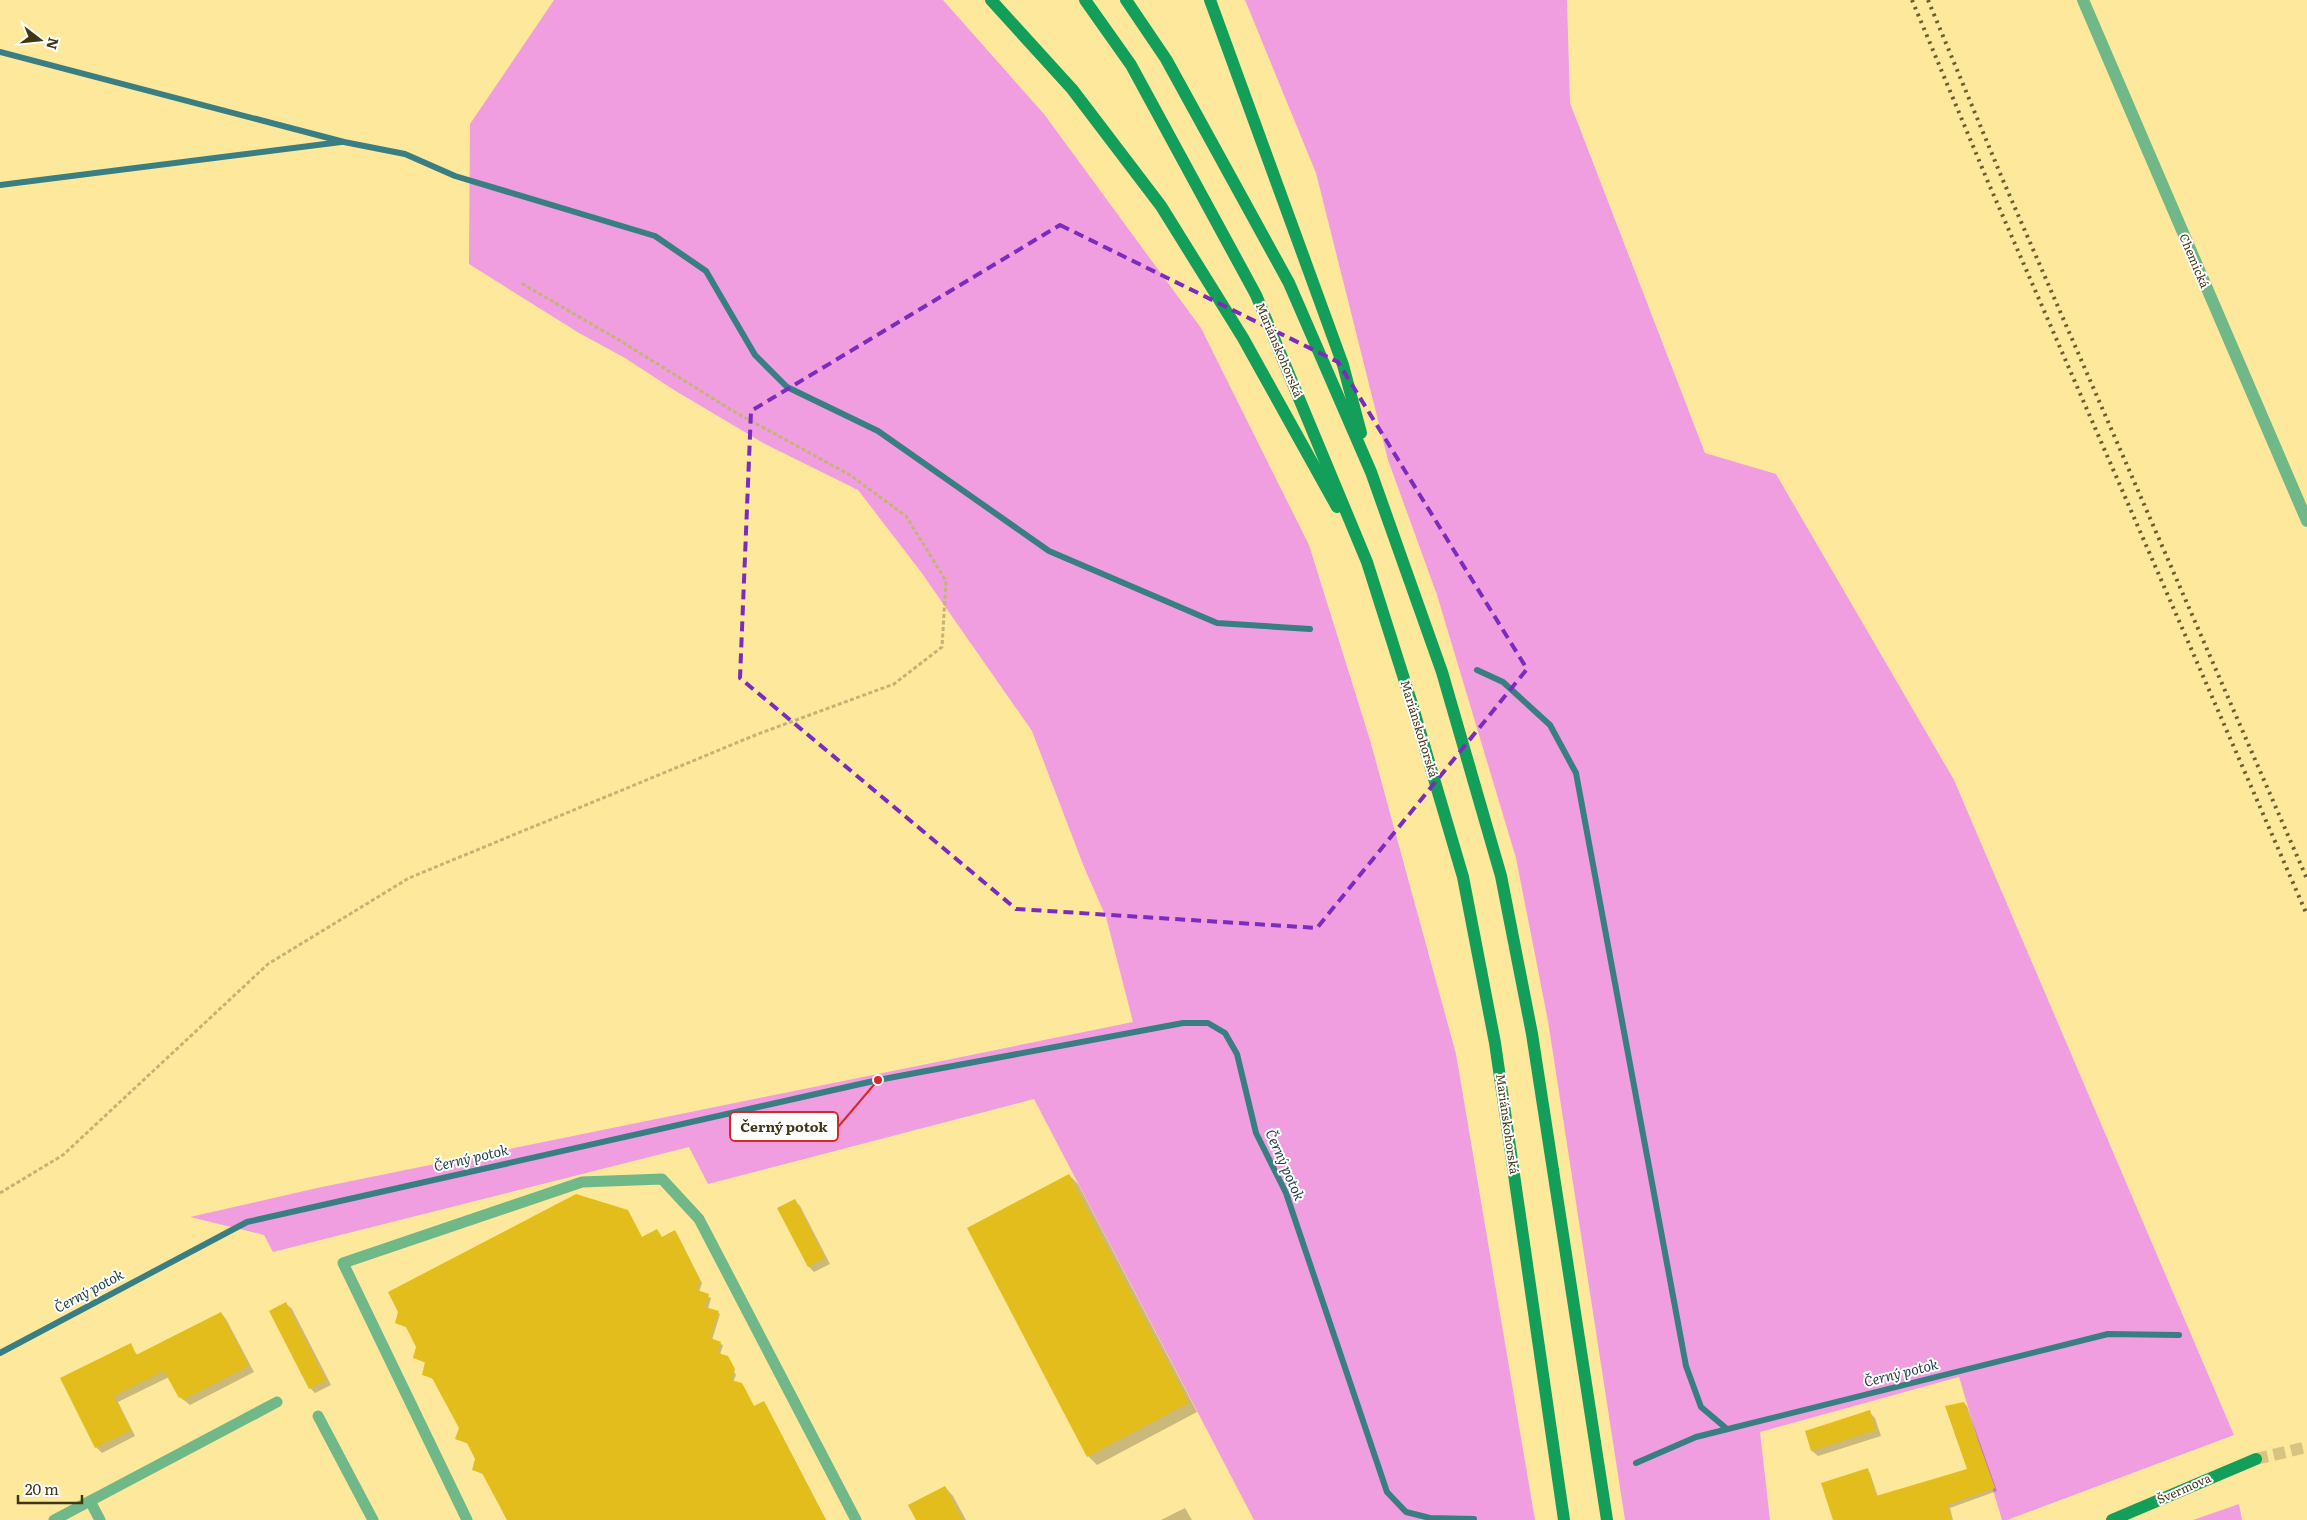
<svg xmlns="http://www.w3.org/2000/svg" width="2307" height="1520" viewBox="0 0 2307 1520" font-family="Literata,serif">
	<rect width="100%" height="100%" fill="#fee89c"/>
	<g fill="#f09ee0">
		<polygon points="554,0 943,0 1044,114 1201,328 1309,545 1370,740 1456,1054 1535,1520 1254,1520 1034,1099 708,1184 689,1147 273,1252 264,1235 190,1217 317,1188 1133,1022 1106,917 1084,867 1032,731 921,572 858,490 765,444 674,390 625,358 579,333 469,264 470,124"/>
		<polygon points="1245,0 1567,0 1570,103 1705,453 1776,474 1954,780 2234,1435 2007,1520 2002,1520 1959,1377 1760,1432 1770,1520 1625,1520 1548,1021 1516,858 1437,595 1388,460 1316,173"/>
		<polygon points="2239,1504 2242,1520 2193,1520"/>
	</g>
	<g fill="#0003">
		<polygon points="1069,1175 1078,1184 1197,1412 1097,1465 1088,1456"/>
		<polygon points="795,1201 800,1206 830,1264 814,1272 809,1267 779,1209"/>
		<polygon points="677,1234 702,1283 699,1292 711,1298 708,1309 720,1314 712,1340 723,1345 720,1355 727,1358 736,1375 733,1382 754,1407 766,1405 826,1520 507,1520 485,1475 473,1470 476,1459 469,1444 456,1439 460,1427 435,1380 423,1374 426,1363 414,1358 418,1347 408,1328 396,1323 643,1238 662,1238"/>
		<polygon points="286,1304 292,1309 331,1385 315,1393 310,1388"/>
		<polygon points="221,1313 226,1319 254,1372 190,1405 180,1397 169,1377 118,1402 135,1436 102,1453 96,1447 130,1345 138,1356"/>
		<polygon points="1964,1403 1967,1406 1997,1491 1950,1508 1953,1520 1834,1520 1867,1470 1870,1473 1878,1497 1969,1470"/>
		<polygon points="1869,1412 1875,1418 1881,1436 1818,1456 1812,1451 1806,1432"/>
		<polygon points="945,1487 953,1496 966,1520 918,1520"/>
		<polygon points="1185,1508 1192,1520 1161,1520"/>
	</g>
	<g fill="none" stroke-linecap="round" stroke-linejoin="round">
		<g stroke="#397e83" stroke-width="6">
			<polyline points="0,52 344,142 405,154 455,176 655,236 706,271 755,355 787,387 878,431 1049,551 1217,623 1310,629"/>
			<polyline points="0,185 341,142"/>
			<polyline points="1477,670 1503,682 1550,725 1576,773 1686,1366 1701,1407 1727,1429"/>
			<polyline points="0,1353 247,1222 878,1080 1183,1023 1208,1023 1225,1033 1237,1054 1256,1133 1286,1193 1387,1492 1406,1512 1430,1518 1474,1519"/>
			<polyline points="1636,1463 1696,1437 2108,1334 2179,1335"/>
		</g>
	</g>
	<g fill="#e3bd1b">
		<polygon points="1069,1174 1189,1403 1087,1457 967,1228"/>
		<polygon points="576,1194 628,1210 642,1237 657,1229 662,1237 675,1230 700,1280 697,1290 709,1294 705,1307 719,1311 710,1338 721,1342 718,1353 728,1356 735,1369 731,1380 742,1383 754,1406 764,1401 826,1520 507,1520 482,1473 472,1470 475,1459 467,1443 455,1439 459,1428 432,1378 422,1375 425,1362 413,1358 416,1347 406,1327 395,1323 398,1312 388,1292"/>
		<polygon points="795,1199 825,1258 808,1267 777,1208"/>
		<polygon points="286,1302 326,1380 309,1389 269,1311"/>
		<polygon points="221,1312 249,1366 183,1400 181,1397 179,1398 164,1371 114,1396 131,1430 95,1448 60,1378 131,1343 136,1355"/>
		<polygon points="1964,1402 1995,1488 1947,1505 1952,1520 1833,1520 1821,1483 1868,1468 1876,1496 1967,1469 1945,1406"/>
		<polygon points="1870,1410 1876,1430 1811,1451 1805,1431"/>
		<polygon points="945,1486 963,1520 916,1520 908,1505"/>
	</g>
	<g fill="none" stroke-linecap="round" stroke-linejoin="round">
		<polyline stroke="#d8c481" stroke-width="12" stroke-dasharray="12 6" stroke-linecap="butt" points="2256,1459 2307,1447"/>
		<polyline stroke="#c5b374" stroke-width="3" stroke-dasharray="4 2.5" stroke-linecap="butt" points="0,1193 63,1155 268,964 409,878 758,734 894,684 942,647 946,581 906,516 850,475 733,411 619,340 521,283"/>
		<g stroke="#71b889" stroke-width="11">
			<polyline points="318,1416 373,1520"/>
			<polyline points="90,1501 277,1402"/>
			<polyline points="54,1520 90,1501 100,1520"/>
			<polyline points="467,1520 343,1263 582,1182 662,1179 699,1219 856,1520"/>
		</g>
		<polyline stroke="#71b889" stroke-width="12" points="2083,0 2307,521"/>
		<g stroke="#139e59" stroke-width="12">
			<polyline points="991,0 1072,89 1161,206 1243,338 1337,507"/>
			<polyline points="1085,0 1131,65 1256,295 1367,562 1412,704 1463,877 1495,1043 1564,1520"/>
			<polyline points="1126,0 1166,59 1289,283 1371,472 1442,672 1501,876 1532,1034 1607,1520"/>
			<polyline points="1210,0 1343,365 1361,433"/>
			<polyline points="2112,1520 2256,1459"/>
		</g>
		<g stroke="#6a5e34" stroke-width="4" stroke-dasharray="2.5 5" stroke-linecap="butt">
			<polyline points="1912,0 1988,182 2307,915"/>
			<polyline points="1928,0 2002,178 2307,879"/>
		</g>
	</g>
	<path fill="none" stroke="#7b2cbf" stroke-width="4" stroke-dasharray="10 6" stroke-linejoin="round" d="M1060 225 1338 362 1527 669 1317 928 1016 909 740 678 751 411Z"/>
	<g text-anchor="middle" stroke-width="4" stroke-linejoin="round" paint-order="stroke">
		<g font-size="12" fill="#3f3616" stroke="#fff">
			<text transform="translate(2194 261) rotate(67)" y="4">Chemická</text>
			<text transform="translate(1279 350) rotate(67)" y="4">Mariánskohorská</text>
			<text transform="translate(1419 729) rotate(73)" y="4">Mariánskohorská</text>
			<text transform="translate(1507 1124) rotate(82)" y="4">Mariánskohorská</text>
			<text transform="translate(2184 1489) rotate(-24)" y="4">Švermova</text>
		</g>
		<g font-size="14" font-style="italic" fill="#1f3d44" stroke="#fff">
			<text transform="translate(471 1158) rotate(-13)" y="5">Černý potok</text>
			<text transform="translate(1285 1165) rotate(66)" y="5">Černý potok</text>
			<text transform="translate(89 1291) rotate(-28)" y="5">Černý potok</text>
			<text transform="translate(1901 1373) rotate(-14)" y="5">Černý potok</text>
		</g>
	</g>
	<path fill="none" stroke="#d62828" stroke-width="2" d="M878 1080L838 1127"/>
	<circle fill="#d62828" stroke="#fff" stroke-width="2" cx="878" cy="1080" r="5"/>
	<rect fill="#fff" stroke="#d62828" stroke-width="2" x="730" y="1112" width="108" height="29" rx="5"/>
	<g font-size="14" text-anchor="middle" font-weight="bold" fill="#3f3616">
		<text x="784" y="1132">Černý potok</text>
	</g>
	<g transform="translate(40 40) rotate(106)" stroke="#ffffff" stroke-width="4" paint-order="stroke">
	<path d="M0-4L9 19L0 12L-9 19Z" fill="#3f3616"/>
	<text y="-8" font-size="14" font-weight="bold" text-anchor="middle" fill="#3f3616">N</text>
	</g>
	<path d="M18 1495v8h64v-8" fill="none" stroke="#3f3616" stroke-width="2.5"/>
	<text x="25" y="1495" font-size="15" fill="#3f3616" stroke="#ffffff" stroke-width="4" paint-order="stroke">20 m</text>
</svg>
